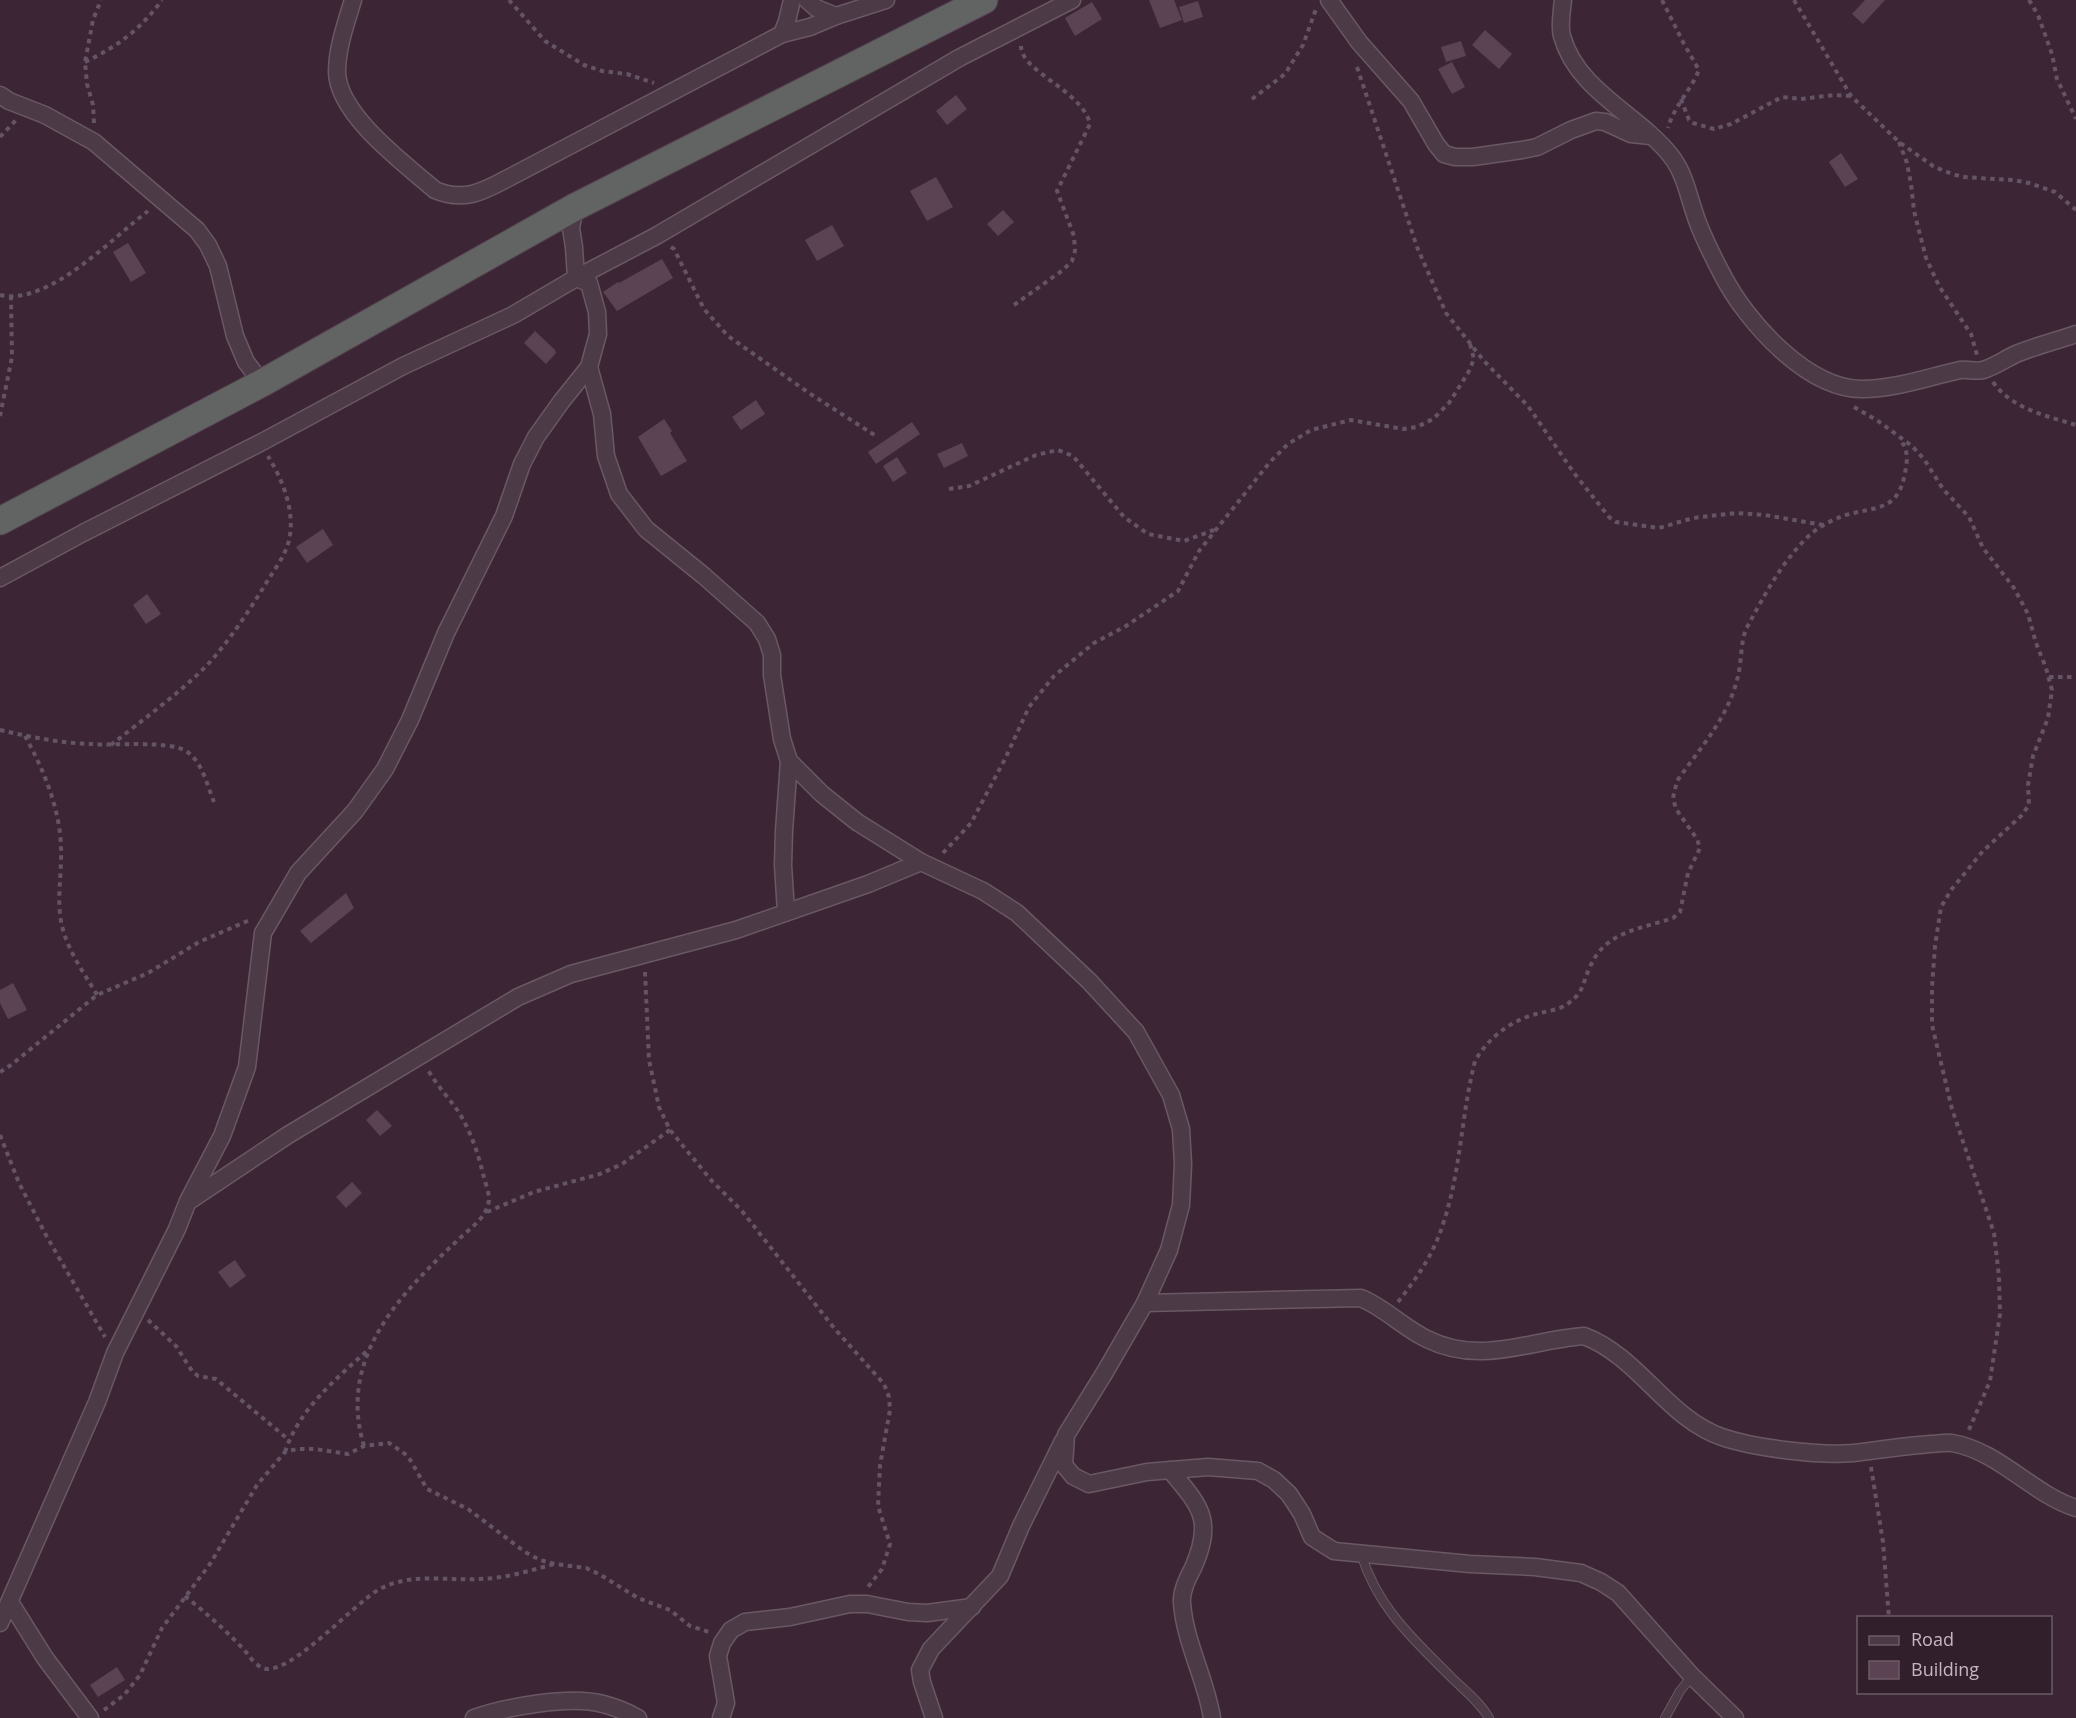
<svg xmlns="http://www.w3.org/2000/svg" width="2076" height="1718" viewBox="0 0 2076 1718" font-family="'Open Sans',sans-serif">
	<rect width="100%" height="100%" fill="#3c2635"/>
	<g fill="#5b4354">
		<polygon points="1149,0 1174,0 1182,20 1160,28"/>
		<polygon points="1865,0 1885,0 1863,24 1852,14"/>
		<polygon points="1198,1 1203,17 1184,23 1179,7"/>
		<polygon points="1092,2 1102,19 1075,36 1065,18"/>
		<polygon points="1485,30 1512,54 1499,69 1472,45"/>
		<polygon points="1461,41 1466,56 1446,62 1441,47"/>
		<polygon points="1452,62 1465,87 1452,94 1438,69"/>
		<polygon points="956,95 967,109 947,125 936,111"/>
		<polygon points="1841,153 1858,179 1845,187 1829,162"/>
		<polygon points="936,177 953,207 927,221 910,191"/>
		<polygon points="1003,210 1014,222 998,236 987,224"/>
		<polygon points="832,225 844,246 817,261 805,240"/>
		<polygon points="128,243 146,273 131,282 113,252"/>
		<polygon points="662,259 673,278 617,311 603,292 618,282 619,283"/>
		<polygon points="535,331 555,350 556,353 546,364 524,343"/>
		<polygon points="756,400 765,414 741,430 732,417"/>
		<polygon points="664,419 672,431 670,433 687,461 661,476 638,437"/>
		<polygon points="912,422 920,434 876,464 868,452"/>
		<polygon points="962,443 968,456 944,468 937,454"/>
		<polygon points="897,457 907,473 893,482 883,466"/>
		<polygon points="323,529 333,545 307,563 296,547"/>
		<polygon points="147,594 161,614 146,624 133,605"/>
		<polygon points="346,893 354,908 311,943 300,931"/>
		<polygon points="13,983 27,1010 8,1019 0,1003 0,990"/>
		<polygon points="377,1110 392,1126 380,1136 366,1120"/>
		<polygon points="352,1182 362,1193 346,1208 336,1197"/>
		<polygon points="235,1260 246,1276 230,1288 218,1272"/>
		<polygon points="117,1667 125,1680 98,1697 90,1685"/>
	</g>
	<g fill="none" stroke-linecap="round" stroke-linejoin="round">
		<defs>
			<g id="service">
				<path d="M1361 1554C1378 1608 1412 1638 1451 1677 1464 1690 1480 1702 1489 1718"/>
				<polyline points="1665,1718 1680,1691 1692,1676"/>
			</g>
			<g id="minor">
				<path d="M353 0C346 23 337 48 337 72 338 115 405 164 435 190 468 204 488 188 516 174L782 34 810 27 836 16"/>
				<polyline points="807,0 816,8 836,16 886,0"/>
				<polyline points="1329,0 1359,42 1411,101 1436,144 1444,154 1455,157 1473,157 1522,150 1537,147 1571,130 1596,121 1605,122 1631,134 1651,136"/>
				<path d="M1563 0C1562 11 1559 26 1562 36 1577 91 1638 114 1671 156 1686 175 1689 200 1698 223 1705 241 1714 259 1723 276 1747 322 1807 389 1862 389 1896 389 1928 377 1960 370 1968 369 1976 372 1983 370 1994 367 2005 359 2016 354 2035 346 2056 341 2076 334"/>
				<polyline points="782,34 787,21 792,0"/>
				<polyline points="0,95 9,101 45,115 94,142 197,230 208,245 218,266 235,336 246,362 262,383"/>
				<polyline points="589,367 602,414 606,456 619,494 646,529 704,576 757,623 767,639 772,655 772,675 782,739 789,761 822,794 857,822 921,862 983,891 1017,913 1089,981 1136,1032 1171,1095 1181,1129 1183,1164 1181,1205 1169,1250 1145,1303 1105,1372 1066,1435 1064,1465 1073,1476 1089,1484 1147,1472 1208,1467 1258,1471 1274,1480 1289,1494 1302,1514 1312,1537 1334,1551 1470,1564 1535,1567 1581,1573 1601,1582 1618,1593 1692,1676 1735,1718"/>
				<polyline points="0,578 83,533 260,443 403,366 513,315 576,278 656,236 959,58 1072,0"/>
				<polyline points="786,912 783,865 784,831 789,761"/>
				<polyline points="189,1201 288,1135 518,997 571,974 736,930 868,884 921,862"/>
				<path d="M1145 1303 1361 1298C1385 1308 1404 1328 1427 1339 1481 1366 1529 1340 1584 1336 1638 1356 1668 1419 1722 1437 1754 1448 1819 1456 1853 1453 1878 1450 1904 1446 1930 1444 1937 1444 1945 1442 1952 1443 1999 1451 2032 1494 2076 1508"/>
				<path d="M1170 1470C1201 1507 1214 1520 1193 1568 1188 1577 1181 1592 1182 1603 1185 1643 1206 1679 1212 1718"/>
				<polyline points="10,1602 45,1658 90,1718"/>
				<polyline points="0,1623 97,1402 115,1353 177,1229 188,1201 222,1136 247,1067 263,933 298,873 355,811 385,769 410,720 446,633 504,516 522,464 536,437 561,402 589,367 598,334 597,312 589,283 576,278 574,247 571,228 575,207"/>
				<path d="M474 1718C506 1707 570 1695 603 1704 615 1707 627 1712 638 1718"/>
				<polyline points="721,1718 726,1703 718,1656 722,1643 731,1630 745,1622 790,1617 850,1604 867,1604 908,1612 927,1613 972,1607"/>
				<polyline points="934,1718 922,1682 920,1670 931,1649 1000,1576 1021,1526 1063,1441"/>
			</g>
			<polyline id="trunk" points="0,521 262,383 575,207 984,0"/>
		</defs>
		<use href="#service" stroke="#6a5864" stroke-width="10"/>
		<use href="#minor" stroke="#6a5864" stroke-width="19"/>
		<use href="#trunk" stroke="#54424e" stroke-width="29"/>
		<g stroke="#645466" stroke-width="4" stroke-dasharray="4.5 4.5" stroke-linecap="butt">
			<polyline points="509,0 545,41 584,65 602,71 627,74 654,83"/>
			<path d="M1662 0 1684 44 1699 70C1691 90 1674 106 1668 128"/>
			<polyline points="1794,0 1851,96 1899,142 1933,166 1944,171 1962,177 2013,180 2029,183 2055,192 2076,210"/>
			<polyline points="2029,0 2038,15 2052,54 2057,79 2076,119"/>
			<path d="M85 62C118 46 140 30 162 0"/>
			<polyline points="1357,67 1417,247 1446,313 1484,361 1528,406 1574,473 1609,517 1616,522 1659,528 1693,518 1736,513 1765,515 1823,525"/>
			<polyline points="1252,99 1285,74 1303,45 1316,9"/>
			<polyline points="1681,99 1689,120 1693,123 1714,129 1731,124 1782,97 1801,99 1834,95 1850,96"/>
			<polyline points="94,123 93,105 87,84 85,62 93,20 101,0"/>
			<polyline points="0,137 16,120"/>
			<polyline points="1899,142 1907,163 1911,184 1914,211 1926,258 1939,286 1971,334 1977,355"/>
			<polyline points="671,247 674,249 704,309 728,336 809,393 876,436"/>
			<path d="M0 295C49 306 112 238 148 211"/>
			<path d="M1014 305 1063 270 1072 261 1075 251 1074 236 1057 191 1090 124C1082 90 1021 72 1021 46"/>
			<path d="M1993 382C2012 409 2047 416 2076 425"/>
			<polyline points="1854,407 1878,421 1912,446 1924,459 1943,489 1969,517 1983,548 2014,588 2028,614 2036,643 2046,668 2052,690 2048,718 2033,756 2028,785 2029,805 2021,816 1983,851 1951,890 1941,907 1935,946 1932,987 1932,1025 1952,1109 1994,1233 1999,1277 2000,1314 1990,1381 1968,1432"/>
			<polyline points="0,416 12,357 11,298"/>
			<polyline points="949,489 969,486 1036,455 1058,450 1073,456 1124,517 1148,534 1184,541 1214,530"/>
			<polyline points="2049,677 2076,677"/>
			<path d="M0 730C30 737 60 743 90 744 113 746 168 740 186 751 202 761 207 785 214 802"/>
			<path d="M25 736C44 770 60 809 61 848 62 875 56 900 62 926 68 951 84 973 97 995"/>
			<path d="M111 745C142 720 183 691 210 662 232 637 251 608 268 580 277 566 288 551 290 535 294 508 282 479 268 456"/>
			<polyline points="943,853 971,823 1005,759 1029,707 1054,676 1094,643 1126,626 1178,591 1199,551 1270,462 1288,444 1311,430 1351,420 1403,429 1417,427 1433,419 1449,403 1468,373 1474,359 1470,344"/>
			<polyline points="645,972 649,1060 659,1107 670,1130 711,1180 742,1211 834,1328 884,1384 889,1397 890,1410 880,1465 878,1506 890,1544 882,1569 868,1587"/>
			<polyline points="0,1072 11,1065 97,995 148,973 199,942 252,919"/>
			<polyline points="0,1135 19,1183 47,1237 105,1337"/>
			<polyline points="487,1212 534,1192 600,1174 622,1164 670,1130"/>
			<path d="M1398 1302C1416 1279 1433 1255 1442 1227 1461 1173 1461 1115 1475 1061 1488 1038 1510 1021 1536 1014 1547 1011 1561 1010 1570 1002 1584 992 1583 981 1590 967 1605 931 1641 929 1673 918L1680 912 1688 873 1700 848 1697 839 1676 809 1673 798 1677 781C1700 748 1727 719 1737 680 1742 663 1740 645 1746 629 1764 596 1783 559 1811 534 1820 526 1832 520 1843 516 1874 506 1898 513 1905 473 1908 457 1908 452 1900 438"/>
			<polyline points="148,1320 176,1346 192,1371 198,1376 216,1379 289,1440"/>
			<path d="M364 1446C337 1358 400 1294 459 1239 471 1227 487 1218 489 1200 489 1192 485 1182 483 1174 478 1153 471 1133 460 1114 450 1099 437 1086 428 1070"/>
			<path d="M285 1452C299 1409 336 1379 369 1349"/>
			<polyline points="1871,1467 1883,1542 1889,1618"/>
			<path d="M185 1596C207 1614 228 1632 246 1652 251 1659 258 1668 267 1669 295 1670 353 1605 378 1590 410 1572 444 1581 477 1579 503 1579 529 1571 554 1564"/>
			<polyline points="104,1710 124,1695 140,1675 162,1628 210,1564 257,1485 285,1452 297,1449 315,1449 348,1454 364,1446 389,1443 408,1456 427,1489 468,1509 525,1552 540,1560 555,1564 586,1568 599,1574 638,1598 670,1610 690,1626 709,1632"/>
		</g>
		<use href="#service" stroke="#4c3a46" stroke-width="8"/>
		<use href="#minor" stroke="#4c3a46" stroke-width="16"/>
		<use href="#trunk" stroke="#626463" stroke-width="27"/>
	</g>
	<rect x="1857" y="1616" width="195" height="78" fill="#311f2b" stroke="#6d5b67" stroke-width="1.5"/>
	<rect x="1869" y="1636" width="30" height="9" fill="#4c3a46" stroke="#6d5b67" stroke-width="1.5"/>
	<text x="1911" y="1646" font-size="18" fill="#c7b6c1">Road</text>
	<rect x="1869" y="1661" width="30" height="18" fill="#5b4354" stroke="#6d5b67" stroke-width="1.5"/>
	<text x="1911" y="1676" font-size="18" fill="#c7b6c1">Building</text>
</svg>
